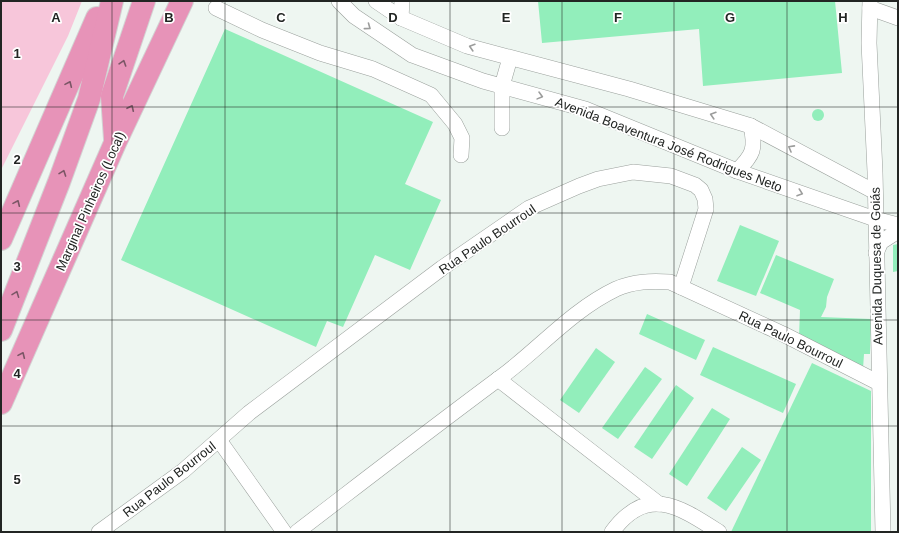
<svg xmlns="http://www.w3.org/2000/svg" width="899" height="533" viewBox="0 0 899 533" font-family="Helvetica,sans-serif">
	<rect width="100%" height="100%" fill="#eef6f1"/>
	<polygon fill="#f7c6da" points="1,1 82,1 68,36 1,170"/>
	<g fill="#92eebb">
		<polygon points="538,1 835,1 842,73 703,86 699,29 542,43"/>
		<polygon points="225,29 433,122 405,184 441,200 410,270 375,255 343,327 327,321 316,347 121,260"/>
		<circle cx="818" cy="115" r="6"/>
		<polygon points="740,225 779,241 756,296 717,281"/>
		<polygon points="898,244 898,271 893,272 893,245"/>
		<polygon points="776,255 834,279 827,297 826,307 821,317 871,319 870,354 864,354 863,369 799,337 800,310 760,293"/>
		<polygon points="647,314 705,340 696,360 639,334"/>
		<polygon points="713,347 796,384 783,413 700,375"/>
		<polygon points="596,348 615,362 579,413 560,400"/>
		<polygon points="812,363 871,391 871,532 731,532"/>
		<polygon points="645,367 662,379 618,439 602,428"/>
		<polygon points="676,385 694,398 652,459 634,447"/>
		<polygon points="712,408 730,419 687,486 669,474"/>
		<polygon points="742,447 761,460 726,511 707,498"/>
	</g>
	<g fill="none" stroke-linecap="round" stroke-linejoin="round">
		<defs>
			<g id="minor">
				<polyline points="339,1 354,16 412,55 483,81 585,109 737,171 875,219 898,225"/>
				<polyline points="376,1 401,18 467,46 629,89 751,126 875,192"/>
				<polyline points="870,1 869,43 875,172 883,532"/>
				<polyline points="216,8 262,30 320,53 373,69 431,95 455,124 462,138 461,155"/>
				<polyline points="870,8 898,18"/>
				<polyline points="401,18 402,1"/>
				<polyline points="502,128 502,86 510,58"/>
				<path d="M737 171C753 155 756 149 751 126"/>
				<polyline points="876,253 881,242 898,231"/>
				<polyline points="498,379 659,504"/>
				<polyline points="219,440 284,532"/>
				<polyline points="99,532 183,471 249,413 442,268 529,208 579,186 598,179 633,172 671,176 695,185 701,190 705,199 706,209 681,287"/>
				<path d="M297 532C365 480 432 428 501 377 539 349 572 310 616 289 634 281 651 281 670 282L783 334 879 383"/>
				<path d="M612 532C647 484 680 507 719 532"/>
			</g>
			<g id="highway">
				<polyline points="115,139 112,96 144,1"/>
				<polyline points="1,239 97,18"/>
				<polyline points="1,330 59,182 89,99 112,1"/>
				<polyline points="1,403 115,143 182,1"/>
			</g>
		</defs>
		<use href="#minor" stroke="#9aa09c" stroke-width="16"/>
		<use href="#highway" stroke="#d3d3d3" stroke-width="24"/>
		<use href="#minor" stroke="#fff" stroke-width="15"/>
		<use href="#highway" stroke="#e793b8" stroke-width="22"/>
	</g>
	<defs><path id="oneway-chevron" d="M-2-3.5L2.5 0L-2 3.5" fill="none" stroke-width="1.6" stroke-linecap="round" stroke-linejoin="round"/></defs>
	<g stroke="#9c9d9c">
		<use href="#oneway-chevron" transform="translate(368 27) rotate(36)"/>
		<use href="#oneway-chevron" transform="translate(472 47) rotate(-163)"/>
		<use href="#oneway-chevron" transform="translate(540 96) rotate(15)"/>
		<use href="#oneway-chevron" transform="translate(713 115) rotate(-163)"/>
		<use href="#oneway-chevron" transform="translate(791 148) rotate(-151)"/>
		<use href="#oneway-chevron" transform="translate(800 193) rotate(19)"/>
	</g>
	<g stroke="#7b5666">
		<use href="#oneway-chevron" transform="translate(123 63) rotate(-72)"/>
		<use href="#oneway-chevron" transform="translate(69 84) rotate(-66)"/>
		<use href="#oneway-chevron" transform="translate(131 108) rotate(-65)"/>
		<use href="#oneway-chevron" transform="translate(63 173) rotate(-70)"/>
		<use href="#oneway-chevron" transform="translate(17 203) rotate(-66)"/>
		<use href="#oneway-chevron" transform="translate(16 294) rotate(-69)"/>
		<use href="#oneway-chevron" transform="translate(22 355) rotate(-66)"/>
	</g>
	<path fill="none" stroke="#222523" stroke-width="1" stroke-opacity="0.55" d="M112 1V532M225 1V532M337 1V532M450 1V532M562 1V532M674 1V532M787 1V532M1 107H898M1 213H898M1 320H898M1 426H898"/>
	<g text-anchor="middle" stroke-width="3.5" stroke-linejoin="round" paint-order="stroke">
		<g font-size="13" fill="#222523" stroke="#fff">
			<text transform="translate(669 144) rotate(21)" y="5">Avenida Boaventura José Rodrigues Neto</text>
			<text transform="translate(90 201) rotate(-66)" y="5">Marginal Pinheiros (Local)</text>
			<text transform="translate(487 239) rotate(-34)" y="5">Rua Paulo Bourroul</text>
			<text transform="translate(876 266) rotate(-91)" y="5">Avenida Duquesa de Goiás</text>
			<text transform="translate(791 339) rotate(26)" y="5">Rua Paulo Bourroul</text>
			<text transform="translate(169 479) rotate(-38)" y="5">Rua Paulo Bourroul</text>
		</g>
	</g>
	<g font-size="13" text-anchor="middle" font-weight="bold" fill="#222523" stroke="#fff" stroke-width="3.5" stroke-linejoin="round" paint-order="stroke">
		<text x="56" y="22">A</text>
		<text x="169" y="22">B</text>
		<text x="281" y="22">C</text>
		<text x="393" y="22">D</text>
		<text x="506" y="22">E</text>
		<text x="618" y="22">F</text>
		<text x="730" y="22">G</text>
		<text x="843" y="22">H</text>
		<text x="17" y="58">1</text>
		<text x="17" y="164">2</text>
		<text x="17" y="271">3</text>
		<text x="17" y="378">4</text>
		<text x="17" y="484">5</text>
	</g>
	<rect width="899" height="533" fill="none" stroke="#222523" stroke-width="4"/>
</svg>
